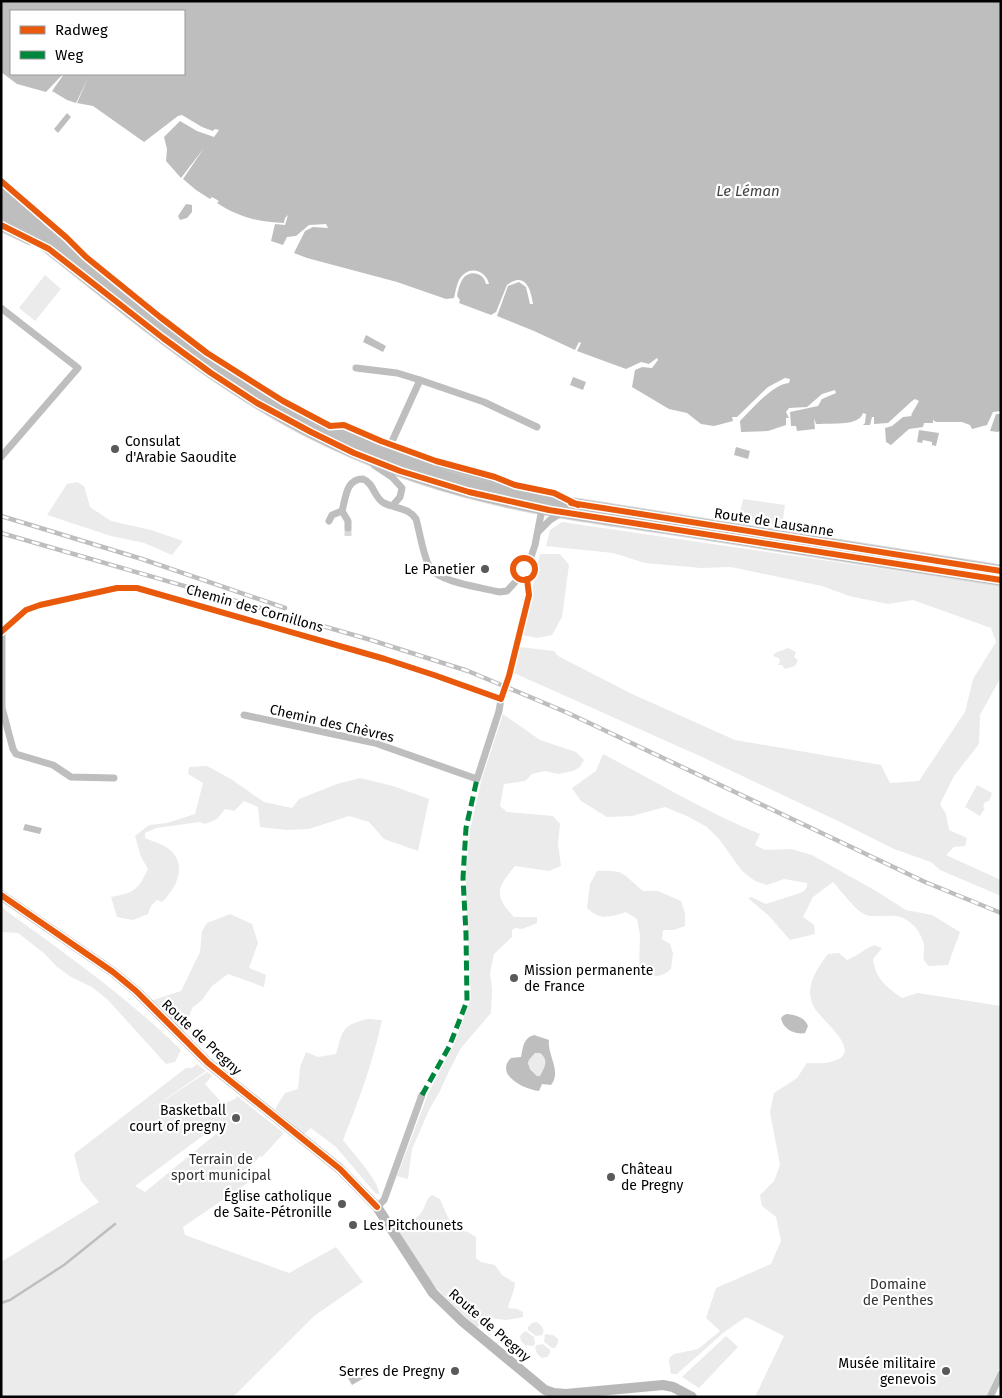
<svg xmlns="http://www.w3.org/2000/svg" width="1002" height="1398" viewBox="0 0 1002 1398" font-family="'Fira Sans',sans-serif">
	<rect width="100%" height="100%" fill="#fff"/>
	<g fill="#ebebeb" fill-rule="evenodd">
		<polygon points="45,275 61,289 35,321 19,308"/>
		<polygon points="77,482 84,486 90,507 111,521 151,530 183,541 172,555 144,543 111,536 47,515 67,484"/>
		<polygon points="743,499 785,505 782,526 739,519"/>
		<polygon points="562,522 1001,586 1001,677 980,715 979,744 954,776 940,804 946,814 949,830 967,838 965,846 954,847 946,855 1001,880 1001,896 940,870 931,862 894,849 840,822 702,757 514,673 520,647 554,651 558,656 632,694 735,740 881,765 890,783 919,781 965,712 973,679 996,642 991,628 913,600 888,604 849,596 822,586 731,567 701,568 645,563 613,553 546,546 550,530"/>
		<polygon points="540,554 560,554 569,565 562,617 552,635 537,638 522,635"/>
		<polygon points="788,648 796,652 794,657 798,660 795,666 785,669 782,665 778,665 780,661 779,658 773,656 775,653"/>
		<path d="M503 714 540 740 576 752 584 760 580 767 573 771 558 774 545 771 532 774 525 781 504 784 500 806 507 812 553 816 560 824 558 844 561 866 549 871 515 866C498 887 492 894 514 917H537V923L522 929 515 928 512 930V937L494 954 490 973 492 990 491 1013 461 1048 449 1071 439 1093 430 1108 412 1149 408 1179 397 1176 428 1094 454 1044 471 999 466 897V868L470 830 482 778Z"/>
		<path d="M603 754C655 781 706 812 760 834L755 845 765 850 791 849 812 855 876 891 906 910 932 915 960 932 948 965 929 966C920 958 925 954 924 945 923 939 918 929 913 925 899 912 890 917 874 916 873 916 867 916 866 915 856 911 841 891 833 882L813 897 803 917 814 925 815 934 790 940 769 916 748 898 751 897 766 904 803 892 807 887V883L784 879 767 885 755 881 742 871 719 839 707 827 687 816 665 807 632 816 607 817 581 801 572 788 596 771Z"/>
		<path d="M207 766 231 779 264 802 292 808 299 799 337 784 360 778 393 786 429 799 418 851 384 839 369 822 349 816 309 829 287 830 260 827 258 807 244 801 234 811 225 809 217 819 205 824 200 822 156 828 145 833V838C154 842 167 845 173 853 187 869 174 891 162 902L157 900 151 906 148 914 133 920 117 917 111 897C134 893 138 890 148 869L141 857 135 836 149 825 167 823 195 814 203 783 188 774 189 767Z"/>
		<polygon points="977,785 992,793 989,801 985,802 983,807 985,808 980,816 965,807"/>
		<path d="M597 871C626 870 622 874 643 891H658L681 901 685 913V926L674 930H663L662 939 670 944 673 953 671 969C658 980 653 976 639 970L640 935 637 919 626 912C610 917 600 921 587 908L590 884Z"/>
		<path d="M1 907C63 952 126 996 181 1050L175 1062 166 1064 108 1000 92 987 71 977 56 966 45 954 18 933 1 932Z"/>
		<polygon points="230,914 252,924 258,943 249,968 266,975 264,987 228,974 212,986 202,1000 192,1008 183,1035 150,1001 181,991 200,952 202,931 207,923"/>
		<path d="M874 945 882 948 873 959C875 978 887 988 902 998L918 993 1001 1006V1365L986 1397H755L784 1336 746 1317 723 1333 677 1374H671L669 1361 670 1357 674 1354 698 1349 720 1331 706 1318 716 1288 771 1264 781 1241 776 1217 762 1206 760 1195 774 1181 780 1165 770 1112 774 1093 797 1078 807 1063C814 1063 823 1064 830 1062 869 1054 819 1019 814 1007 812 1004 810 996 810 992 811 977 819 966 828 954L839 953 847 960C858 956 864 949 874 945Z"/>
		<path d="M367 1019 382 1020C373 1062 359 1100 343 1140 352 1152 380 1182 379 1194H376L336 1147 311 1128 304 1134 275 1109 285 1093 298 1089 300 1067 306 1052 318 1057 336 1054C343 1030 341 1026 367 1019Z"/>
		<path d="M535 1053H540C549 1060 546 1067 541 1076H537L530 1068 528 1063 529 1060Z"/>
		<path d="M197 1064 206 1071 145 1113 207 1072 212 1076 205 1084 223 1104 235 1099 237 1096 284 1133 262 1157 260 1156 250 1167 258 1176 183 1227 185 1235 289 1273 336 1247 363 1282 314 1316 233 1397H1V1262L99 1202 81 1181 74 1154 186 1068H192ZM223 1121 228 1124 145 1192 135 1186Z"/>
		<path d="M432 1195 440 1199 453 1229 468 1232 476 1237V1258L481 1262 495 1265 502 1275 515 1283C514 1293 510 1299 508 1308L517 1309 523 1312V1317L506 1320 480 1317 479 1326 476 1327 434 1286 423 1271 399 1232V1227C407 1223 416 1220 421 1213 426 1207 425 1199 432 1195Z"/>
		<path d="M536 1322C541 1324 546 1330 542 1335L536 1336 528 1330V1327L532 1323Z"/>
		<polygon points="526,1331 534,1337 535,1344 533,1346 525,1345 521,1341 520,1336 524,1332"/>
		<polygon points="545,1334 553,1335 558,1339 558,1343 555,1348 552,1348 544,1342"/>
		<polygon points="726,1336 738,1347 699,1388 682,1377"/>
		<polygon points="543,1344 550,1350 550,1353 547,1357 542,1358 537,1354 535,1347 537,1345"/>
	</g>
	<g fill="#bebebe" fill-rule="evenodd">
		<path d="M1 1H1001V411L993 412 987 425 972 429 970 425 962 422H936L933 420V423H924L923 427 909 429 891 445 886 442 885 428 892 426 903 417 912 416 911 415 919 401 915 399 912 401 888 423 874 424V417H872L870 425H863L865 423 866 414 863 413C859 426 834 423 821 424H816L814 418 815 429 797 431 796 426H791L790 412 818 406 822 399 836 393 835 390 822 394 807 407 789 408 786 412 789 418H786V425L768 431 741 432 740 421C752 409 773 384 789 383L790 379 785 378 768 387 737 417H732L733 421 714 426 701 424 687 413 669 409 632 387 635 370 642 367 652 368 658 360 657 358 649 364 641 362 626 369 577 351 581 343 579 342 575 350 534 331 497 316 508 286 519 282 526 287 530 304H533C531 289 525 271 507 285L496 312 491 315 459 303 460 300 457 296C458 291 459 285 462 280 468 269 484 272 486 284H489C487 273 473 265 463 275 457 280 456 290 454 298L446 299 397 282 307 258 294 253 305 231 313 227 328 228 326 224 309 225 296 236 287 237 283 245 271 241 275 224 285 225 288 215 285 218 284 223C259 222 238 217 217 203L219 201 212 197 210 199 196 190 183 179 204 148 181 178 166 161 167 149 164 137 180 121 197 131 214 137 219 130 215 129 213 131 202 127 182 115 178 116 144 142 93 106 77 103 88 78 76 103 67 100 52 91 64 74H184V11H11V74H63L46 92 17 84 1 72Z"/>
		<polygon points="67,113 71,117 58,133 54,129"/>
		<polygon points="186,204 192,205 192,212 187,218 180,220 178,216"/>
		<polygon points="366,335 386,346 383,352 363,342"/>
		<polygon points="573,377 586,382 583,390 570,385"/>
		<polygon points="996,414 1001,414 1001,430 998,432 990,431"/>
		<polygon points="919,430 939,433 936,446 932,445 932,442 923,440 922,443 917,442"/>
		<polygon points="736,447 750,451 748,459 734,455"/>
		<polygon points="25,824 42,828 40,834 23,830"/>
		<path d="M787 1014C796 1015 804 1017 808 1026L805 1033C794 1035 783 1029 781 1018L784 1015Z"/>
		<path d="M534 1035 549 1040C547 1055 562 1071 551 1085L542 1084 539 1091C525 1090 494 1075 511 1058L521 1057C523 1048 523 1038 534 1035ZM535 1053H540C549 1060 545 1067 540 1076H537L530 1069 528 1063 529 1060Z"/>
		<polygon points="365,1369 369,1375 352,1385 348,1378"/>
	</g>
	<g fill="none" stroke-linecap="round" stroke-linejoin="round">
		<polyline stroke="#bebebe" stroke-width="2.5" points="1,1303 10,1300 64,1265 115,1224"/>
		<g stroke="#d9d9d9" stroke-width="7" stroke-dasharray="7 3.5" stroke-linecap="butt">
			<polyline points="348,536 348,528"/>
			<polyline points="503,695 509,676"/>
		</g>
		<defs>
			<g id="primary">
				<polyline points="1,186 27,207 38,222"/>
				<path d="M1 199C82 258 155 327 239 381 325 436 419 473 518 495L1001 571"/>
				<path d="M1 211C102 287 195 373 308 431 365 460 425 482 487 497 553 513 620 521 687 531 792 548 896 564 1001 580"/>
				<polyline points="1,225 30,239"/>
			</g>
		</defs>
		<use href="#primary" stroke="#dbdbdb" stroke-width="13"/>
		<g stroke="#bebebe" stroke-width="7">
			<polyline points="1,308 78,368 1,457"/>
			<polyline points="356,368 397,373 420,380"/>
			<polyline points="332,431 343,429 406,455 496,481 513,489 516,493"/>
			<polyline points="389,448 420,380 484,402 537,427"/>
			<polyline points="374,465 392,477 402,488 400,497 393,505"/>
			<polyline points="329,521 332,515 342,511"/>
			<path d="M348 528V521L342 511C346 497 346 479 363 479 374 483 374 498 384 503 396 509 408 507 416 519 420 533 423 556 430 568 441 583 481 587 499 592L507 591 519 578"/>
			<polyline points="538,532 550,520 561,513"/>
			<circle cx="524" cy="569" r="11"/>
			<polyline points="530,560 535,545 542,509"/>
			<polyline points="2,631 2,708 13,749 16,754 53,765 71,777 114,778"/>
			<polyline points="1,632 26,610 40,605 117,588 137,588 385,659 434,675 501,699"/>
			<polyline points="509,676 529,595 527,579"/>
			<polyline points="244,715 375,743 477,779 499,711 501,699 503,695"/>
			<polyline points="377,1207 384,1200 422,1095"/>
			<polyline points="990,1397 1001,1374"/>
		</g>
		<polyline stroke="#b8b8b8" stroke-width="10" points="1,895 113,972 136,991 208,1063 340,1169 377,1207 433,1293 463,1322 545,1390 554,1393 566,1394 663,1385 673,1387 692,1397"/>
		<use href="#primary" stroke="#bebebe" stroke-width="11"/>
		<defs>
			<g id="rail">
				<polyline points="1,516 142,559 285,608"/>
				<polyline points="1,533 371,640 468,671 568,713 925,882 1001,913"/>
			</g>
		</defs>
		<use href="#rail" stroke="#bebebe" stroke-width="4.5"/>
		<use href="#rail" stroke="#fff" stroke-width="2.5" stroke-dasharray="8" stroke-linecap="butt"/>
		<polyline stroke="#00873e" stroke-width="5" stroke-dasharray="10 5" stroke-linecap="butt" points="422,1095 449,1047 467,1001 466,934 463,878 466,828 477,779"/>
		<defs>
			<g id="cycleway">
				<polyline points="1,181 67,238 86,257 160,317 207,353 283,401 330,426 344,425 381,441 436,461 495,477 515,485 554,493 578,505"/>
				<polyline points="1,225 49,249 163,338 211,373 257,403 311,432 354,453 400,471 469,492 549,510 1001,580"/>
				<polyline points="571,503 1001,571"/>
				<circle cx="524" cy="569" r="11"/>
				<polyline points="1,632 26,610 40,605 117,588 137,588 385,659 434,675 501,699 509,676 529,595 527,579"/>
				<polyline points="1,895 113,972 136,991 208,1063 340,1169 377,1207"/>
			</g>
		</defs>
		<use href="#cycleway" stroke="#fff" stroke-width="9"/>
		<use href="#cycleway" stroke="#e8590c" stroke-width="6"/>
	</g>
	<g fill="#595959" stroke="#fff" stroke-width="2">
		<circle cx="115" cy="449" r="5"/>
		<circle cx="485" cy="569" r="5"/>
		<circle cx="514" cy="978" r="5"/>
		<circle cx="236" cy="1118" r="5"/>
		<circle cx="611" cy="1177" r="5"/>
		<circle cx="342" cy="1204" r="5"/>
		<circle cx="353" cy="1225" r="5"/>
		<circle cx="455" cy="1371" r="5"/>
		<circle cx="946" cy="1371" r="5"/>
	</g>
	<g text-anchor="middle" stroke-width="4.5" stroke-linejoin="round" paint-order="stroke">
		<g font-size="14" fill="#000" stroke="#fff" text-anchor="end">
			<text x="125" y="446" text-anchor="start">Consulat<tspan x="125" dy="16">d'Arabie Saoudite</tspan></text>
			<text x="475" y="574">Le Panetier</text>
			<text x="524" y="975" text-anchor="start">Mission permanente<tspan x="524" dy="16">de France</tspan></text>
			<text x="226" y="1115">Basketball<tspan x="226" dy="16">court of pregny</tspan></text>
			<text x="621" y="1174" text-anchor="start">Château<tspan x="621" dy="16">de Pregny</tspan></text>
			<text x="332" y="1201">Église catholique<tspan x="332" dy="16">de Saite-Pétronille</tspan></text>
			<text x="363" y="1230" text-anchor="start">Les Pitchounets</text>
			<text x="936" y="1368">Musée militaire<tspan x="936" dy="16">genevois</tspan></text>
			<text x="445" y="1376">Serres de Pregny</text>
		</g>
		<g font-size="14" fill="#000" stroke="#fff">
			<text transform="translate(774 522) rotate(9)" y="5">Route de Lausanne</text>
			<text transform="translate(255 608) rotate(16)" y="5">Chemin des Cornillons</text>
			<text transform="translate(332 723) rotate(13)" y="5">Chemin des Chèvres</text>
			<text transform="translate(202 1037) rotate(43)" y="5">Route de Pregny</text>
			<text transform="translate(490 1325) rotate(41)" y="5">Route de Pregny</text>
		</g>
		<g font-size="14" fill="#323232" stroke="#fff">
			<text x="221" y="1164">Terrain de<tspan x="221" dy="16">sport municipal</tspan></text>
			<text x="898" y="1289">Domaine<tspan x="898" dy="16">de Penthes</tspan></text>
		</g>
		<g font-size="15" font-style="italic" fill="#434343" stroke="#fff">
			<text x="748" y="196">Le Léman</text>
		</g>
	</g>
	<rect width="1002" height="1398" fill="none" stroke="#000000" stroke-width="5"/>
	<rect x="10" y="10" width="175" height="65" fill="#ffffff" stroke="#999999"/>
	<rect x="20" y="26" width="25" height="8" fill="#e8590c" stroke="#999999"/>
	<text x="55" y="35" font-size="15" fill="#000000">Radweg</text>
	<rect x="20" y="51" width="25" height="8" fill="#00873e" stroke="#999999"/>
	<text x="55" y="60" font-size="15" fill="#000000">Weg</text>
</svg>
